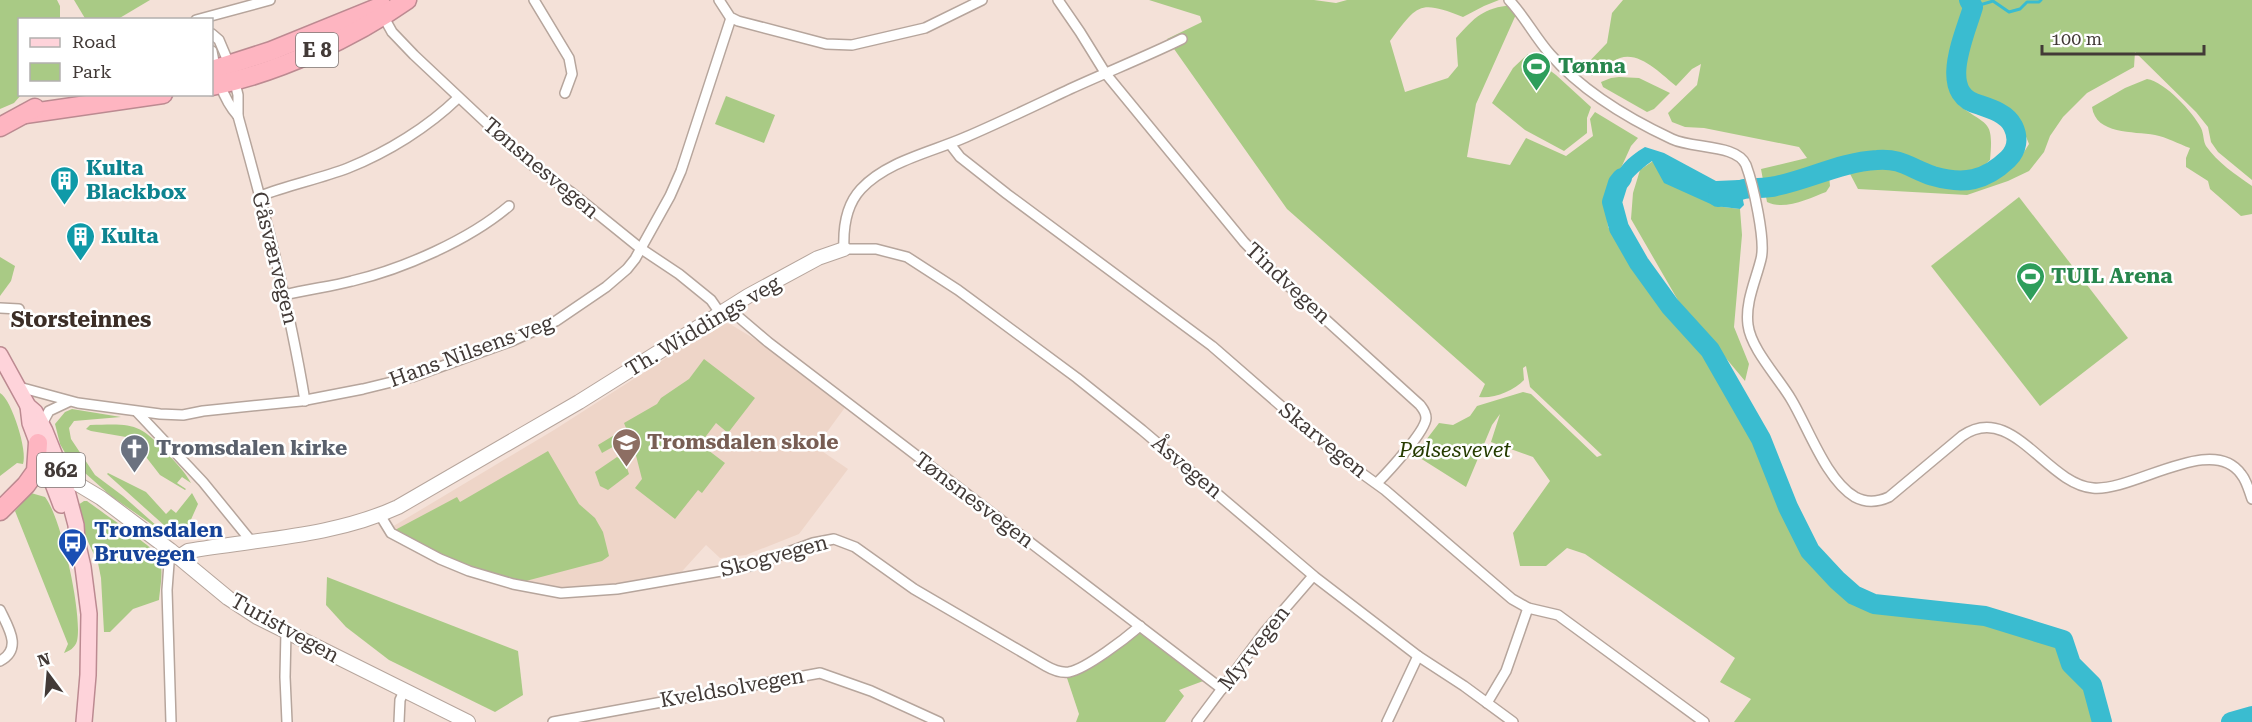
<svg xmlns="http://www.w3.org/2000/svg" width="2252" height="722" viewBox="0 0 2252 722" font-family="'Roboto Serif',serif">
	<rect width="100%" height="100%" fill="#f4e1d8"/>
	<polygon fill="#eed5c8" points="725,323 730,324 815,376 849,402 816,447 848,469 799,534 746,555 720,558 706,545 676,578 576,593 465,570 402,535 392,527 554,430 710,330"/>
	<g fill="#a9ca85">
		<polygon points="0,0 57,0 60,6 60,19 20,20 21,95 14,103 0,109"/>
		<polygon points="74,0 150,0 118,19 86,20"/>
		<path d="M1149 0H1314L1336 3 1347 0H1499L1484 6 1463 17C1419 0 1418 4 1390 41L1405 92 1448 78 1458 66 1456 38C1475 17 1483 8 1512 5L1518 10 1476 104 1467 157 1510 165 1526 138 1566 156 1593 136 1590 119 1595 112 1638 138 1631 146 1606 201 1608 227 1664 312 1702 353 1733 401 1756 442 1811 552 1855 596 1874 605 1986 617 2064 641 2072 665 2092 686 2103 722H1734L1751 699 1720 682 1735 658 1585 554 1567 548 1546 566H1520L1513 533 1550 481 1533 457 1491 442 1500 414 1492 425 1466 487 1420 458V448L1439 423 1453 425 1470 416 1477 406 1523 392 1531 394 1597 457 1602 455 1530 387 1526 366 1523 368 1524 380C1514 391 1493 399 1479 397L1485 384 1287 209 1167 39 1202 22 1200 16Z"/>
		<path d="M1623 0H2252V180L2218 152 2211 142 2208 127 2196 112 2135 52 2134 67 2087 93 2063 117 2050 136 2044 152 2029 171 2008 181 1967 195 1858 189 1848 170 1878 167 1897 170 1932 184 1963 189 1995 178 2019 160 2029 144 2018 117 1998 104 1978 95 1959 105C1987 127 1994 118 1990 160 1958 191 1929 160 1896 152 1873 148 1849 156 1828 164L1830 186 1826 192C1810 198 1784 211 1767 202L1761 169 1807 158 1799 147 1704 128 1685 127 1672 122 1668 113 1697 85 1701 64 1692 69 1676 86C1662 75 1640 51 1620 58 1610 61 1600 70 1592 76L1582 69 1607 43 1612 13Z"/>
		<polygon points="1528,54 1556,75 1591,107 1587,118 1587,133 1564,151 1525,130 1492,103 1513,68"/>
		<polygon points="1619,77 1639,78 1670,93 1654,109 1647,112 1603,87 1601,82 1611,78"/>
		<path d="M2147 79C2165 82 2193 112 2201 128 2204 134 2203 141 2206 146 2217 162 2236 175 2252 186V214L2241 216 2210 189 2208 181 2186 167V158L2190 148C2179 144 2166 137 2155 135 2133 131 2096 135 2092 107L2125 88Z"/>
		<polygon points="726,96 775,115 764,143 715,124"/>
		<polygon points="1653,161 1715,206 1740,209 1742,235 1734,327 1749,364 1745,381 1679,302 1631,219 1633,193 1640,170"/>
		<polygon points="2019,197 2128,338 2040,406 1931,266"/>
		<polygon points="0,257 15,266 11,281 0,296"/>
		<polygon points="704,359 755,398 728,433 716,423 700,444 725,463 702,493 698,490 675,519 635,488 642,479 633,444 625,440 602,453 598,445 626,428 624,423 657,404 661,398 689,379"/>
		<path d="M0 393C12 400 28 452 23 464L17 463 0 476Z"/>
		<polygon points="72,409 121,417 74,421 69,428 71,439 95,475 123,496 167,535 111,496 68,458 60,444 55,424 65,412"/>
		<path d="M90 425C133 424 138 422 168 454 176 463 185 472 191 483L182 477 177 483 186 489 185 490 160 475 129 435 126 437 91 431 86 429Z"/>
		<polygon points="548,451 579,504 595,518 603,532 609,556 602,561 522,582 450,559 395,530 457,497 460,502"/>
		<polygon points="617,457 625,462 629,474 608,490 600,486 595,472"/>
		<polygon points="108,473 146,492 166,514 171,509 176,513 192,493 198,504 184,535 178,537 175,535 107,474"/>
		<path d="M31 493 45 497C61 516 83 616 77 641 75 648 69 651 64 653L68 644 15 511Z"/>
		<path d="M84 501H87C100 511 154 547 159 557 164 569 160 588 159 600L133 609 110 632H104L101 578 98 563 83 531 75 507Z"/>
		<polygon points="327,577 518,651 523,695 495,712 389,660 346,627 326,605"/>
		<polygon points="1141,632 1206,680 1179,690 1184,696 1165,722 1076,722 1079,714 1066,675"/>
	</g>
	<path fill="#3abcd0" d="M1645 147 1664 153 1716 181 1739 180 1744 205 1740 209 1715 206 1664 183 1652 161C1623 182 1620 193 1619 228 1609 189 1608 169 1645 147Z"/>
	<g fill="none" stroke-linecap="round" stroke-linejoin="round">
		<polyline stroke="#3abcd0" stroke-width="3" points="1973,7 1993,1 2009,12 2020,9 2027,2 2039,2 2041,0"/>
		<g stroke="#3abcd0" stroke-width="20">
			<polyline points="1622,178 1618,183 1612,202 1619,228 1639,263 1670,306 1710,350 1761,439 1788,507 1810,551 1837,580 1854,595 1874,604 1985,616 2063,640 2071,664 2092,685 2102,722"/>
			<path d="M1718 197C1727 196 1735 191 1744 189 1754 187 1765 189 1776 186 1810 179 1841 162 1877 160 1902 158 1911 169 1933 176 1964 185 1985 181 2008 159 2017 150 2019 138 2013 126 2007 114 1992 109 1980 105 1936 95 1965 35 1973 7L1969 0"/>
			<polyline points="2231,722 2252,716"/>
		</g>
		<defs>
			<g id="street">
				<polyline points="534,0 569,58 572,74 565,93"/>
				<polyline points="719,0 730,17 738,21 826,44 852,45 925,28 982,0"/>
				<path d="M1058 0 1080 32 1106 74 1244 242 1271 270 1420 405C1423 409 1426 412 1426 418 1426 431 1387 473 1377 483"/>
				<path d="M1509 0C1525 17 1535 37 1550 54 1583 92 1627 118 1672 139 1693 149 1737 144 1746 165 1753 184 1766 241 1761 259 1756 280 1745 302 1748 325 1751 349 1778 377 1791 399 1808 427 1826 480 1855 497 1866 503 1878 502 1889 497L1962 436C2012 401 2046 484 2093 488 2133 492 2212 433 2241 474 2247 481 2249 491 2252 499"/>
				<polyline points="382,14 392,32 414,55 528,162 572,193 640,248 679,274 711,300 720,313"/>
				<polyline points="196,20 270,0"/>
				<polyline points="212,34 219,40 230,66"/>
				<path d="M1182 39C1145 57 1107 72 1070 89 1036 105 1001 122 966 137 932 152 887 161 861 189 846 205 843 228 844 249H876L907 257 958 290 1077 378 1142 430 1315 577 1418 656 1464 686 1513 722"/>
				<path d="M212 51C216 74 222 98 238 116"/>
				<path d="M234 79 238 95V116C264 210 289 304 305 401"/>
				<polyline points="950,144 960,157 1007,194 1212,346 1342,459 1385,490 1512,599 1528,608 1558,615 1704,722"/>
				<path d="M260 196C289 185 319 179 348 168 388 152 428 127 458 98"/>
				<path d="M285 295C307 289 330 287 352 281 403 269 469 240 509 206"/>
				<polyline points="0,308 19,309"/>
				<polyline points="728,308 768,342 1222,689"/>
				<polyline points="19,387 78,403 160,414 183,415 203,411 301,401 363,389 412,377 512,341 556,321 606,287 627,269 635,259 670,196 681,171 731,18"/>
				<polyline points="137,412 203,482 251,541"/>
				<polyline points="42,424 49,411 68,402"/>
				<path d="M380 515 391 533 440 559 469 571 513 584 561 593 617 589 750 566 813 543 834 539 855 547 914 589 1046 666C1053 670 1061 673 1069 672 1086 669 1126 638 1140 626"/>
				<polyline points="170,550 167,590 171,722"/>
				<path d="M0 610C8 627 23 649 0 661"/>
				<polyline points="286,631 285,677 287,722"/>
				<polyline points="1487,703 1506,671 1528,608"/>
				<polyline points="399,722 400,700 404,691"/>
				<polyline points="553,722 820,673 871,691 939,722"/>
				<polyline points="1197,722 1263,634 1313,576"/>
				<polyline points="1387,722 1418,656"/>
			</g>
			<g id="secondary">
				<polyline points="54,482 71,480 101,498 170,550 228,598 257,617 468,722"/>
				<path d="M179 557 188 551C257 539 333 537 398 507L579 402 748 296 818 258 844 249"/>
			</g>
			<g id="primary">
				<polyline points="0,355 28,406 35,412 45,431 63,476 76,525 77,541 83,567 89,614 88,675 84,722"/>
				<polyline points="28,406 30,423 61,505"/>
			</g>
			<g id="highway">
				<polyline points="212,70 271,51 382,6"/>
				<path d="M212 86C277 73 353 38 407 0"/>
				<polyline points="25,114 163,94"/>
				<polyline points="0,127 35,108"/>
				<polyline points="0,511 26,485 36,471 38,443"/>
			</g>
		</defs>
		<use href="#street" stroke="#b6a59c" stroke-width="12"/>
		<use href="#secondary" stroke="#b6a59c" stroke-width="16"/>
		<use href="#primary" stroke="#bc8a91" stroke-width="18"/>
		<use href="#highway" stroke="#bc8a91" stroke-width="21"/>
		<use href="#street" stroke="#fff" stroke-width="9"/>
		<use href="#secondary" stroke="#fff" stroke-width="14"/>
		<use href="#primary" stroke="#fed3da" stroke-width="15"/>
		<use href="#highway" stroke="#feb5c1" stroke-width="18"/>
	</g>
	<defs>
		<symbol id="stadium-pin" viewBox="-11 -11 22 30"><path d="M0 17L-7.5 6A9.5 9.5 0 1 1 7.5 6Z" fill="#2e9e5b" stroke="#fff"/><path d="M0-5a6.5 5 0 1 0 0 10a6.5 5 0 1 0 0-10ZM-3.5-1.8h7v3.6h-7Z" fill="#fff"/></symbol>
		<symbol id="building-pin" viewBox="-11 -11 22 30"><path d="M0 17L-7.5 6A9.5 9.5 0 1 1 7.5 6Z" fill="#0f9aa8" stroke="#fff"/><path d="M-4-6H4V6H1V3H-1V6H-4ZM-2.5-4.3h1.7v1.8h-1.7ZM.8-4.3h1.7v1.8H.8ZM-2.5-1h1.7V.8h-1.7ZM.8-1h1.7V.8H.8Z" fill="#fff"/></symbol>
		<symbol id="school-pin" viewBox="-11 -11 22 30"><path d="M0 17L-7.5 6A9.5 9.5 0 1 1 7.5 6Z" fill="#8d6e63" stroke="#fff"/><path d="M0-5L7-2L0 1L-7-2ZM-4 1L0 2.5L4 1V4Q0 6-4 4Z" fill="#fff"/></symbol>
		<symbol id="church-pin" viewBox="-11 -11 22 30"><path d="M0 17L-7.5 6A9.5 9.5 0 1 1 7.5 6Z" fill="#6b7280" stroke="#fff"/><path d="M-1.2-6h2.4v3.5h3.3v2.4h-3.3V6h-2.4V-.1h-3.3v-2.4h3.3Z" fill="#fff"/></symbol>
		<symbol id="bus-pin" viewBox="-11 -11 22 30"><path d="M0 17L-7.5 6A9.5 9.5 0 1 1 7.5 6Z" fill="#1a4fb4" stroke="#fff"/><path d="M-5-6H5V4H4V6H2V4H-2V6H-4V4H-5ZM-3.5-4V0h7V-4ZM-3.5 1.2v1.5H-2V1.2ZM2 1.2v1.5H3.5V1.2Z" fill="#fff"/></symbol>
	</defs>
	<g fill-rule="evenodd">
		<use href="#stadium-pin" x="1520" y="50" width="33" height="45"/>
		<use href="#building-pin" x="48" y="164" width="33" height="45"/>
		<use href="#building-pin" x="64" y="220" width="33" height="45"/>
		<use href="#stadium-pin" x="2014" y="260" width="33" height="45"/>
		<use href="#school-pin" x="610" y="426" width="33" height="45"/>
		<use href="#church-pin" x="118" y="432" width="33" height="45"/>
		<use href="#bus-pin" x="56" y="526" width="33" height="45"/>
	</g>
	<g text-anchor="middle" stroke-width="5" stroke-linejoin="round" paint-order="stroke">
		<g fill="#fff" stroke="#7b7573" stroke-width="1.5">
			<rect x="296" y="33" width="42" height="34" rx="4.5"/>
			<rect x="37" y="453" width="48" height="34" rx="4.5"/>
		</g>
		<g font-size="20" font-weight="bold" fill="#423a37">
			<text x="317" y="57">E 8</text>
			<text x="61" y="477">862</text>
		</g>
		<g font-size="21" font-weight="bold" fill="#27864d" stroke="#fff" text-anchor="start">
			<text x="1558" y="73">Tønna</text>
			<text x="2051" y="283">TUIL Arena</text>
		</g>
		<g font-size="21" font-weight="bold" fill="#0d838f" stroke="#fff" text-anchor="start">
			<text x="86" y="175">Kulta<tspan x="86" dy="24">Blackbox</tspan></text>
			<text x="101" y="243">Kulta</text>
		</g>
		<g font-size="21" fill="#423a37" stroke="#fff">
			<text transform="translate(541 168) rotate(40)" y="7">Tønsnesvegen</text>
			<text transform="translate(275 258) rotate(76)" y="7">Gåsværvegen</text>
			<text transform="translate(1288 283) rotate(43)" y="7">Tindvegen</text>
			<text transform="translate(703 326) rotate(-31)" y="7">Th. Widdings veg</text>
			<text transform="translate(471 351) rotate(-20)" y="7">Hans Nilsens veg</text>
			<text transform="translate(1323 440) rotate(39)" y="7">Skarvegen</text>
			<text transform="translate(1187 467) rotate(40)" y="7">Åsvegen</text>
			<text transform="translate(974 500) rotate(37)" y="7">Tønsnesvegen</text>
			<text transform="translate(774 556) rotate(-15)" y="7">Skogvegen</text>
			<text transform="translate(285 628) rotate(29)" y="7">Turistvegen</text>
			<text transform="translate(1254 648) rotate(-52)" y="7">Myrvegen</text>
			<text transform="translate(732 688) rotate(-10)" y="7">Kveldsolvegen</text>
		</g>
		<g font-size="21" font-weight="bold" fill="#785e54" stroke="#fff" text-anchor="start">
			<text x="647" y="449">Tromsdalen skole</text>
		</g>
		<g font-size="21" font-weight="bold" fill="#5b616d" stroke="#fff" text-anchor="start">
			<text x="156" y="455">Tromsdalen kirke</text>
		</g>
		<g font-size="21" font-style="italic" fill="#263c01" stroke="#fff">
			<text x="1455" y="457">Pølsesvevet</text>
		</g>
		<g font-size="21" font-weight="bold" fill="#164399" stroke="#fff" text-anchor="start">
			<text x="94" y="537">Tromsdalen<tspan x="94" dy="24">Bruvegen</tspan></text>
		</g>
		<g font-size="22" font-weight="bold" fill="#3c2e27" stroke="#fff">
			<text x="81" y="327">Storsteinnes</text>
		</g>
	</g>
	<rect x="18" y="18" width="195" height="78" fill="#ffffff" stroke="#b3b0af" stroke-width="1.5"/>
	<rect x="30" y="38" width="30" height="9" fill="#fed3da" stroke="#b3b0af" stroke-width="1.5"/>
	<text x="72" y="48" font-size="18" fill="#423a37">Road</text>
	<rect x="30" y="63" width="30" height="18" fill="#a9ca85" stroke="#b3b0af" stroke-width="1.5"/>
	<text x="72" y="78" font-size="18" fill="#423a37">Park</text>
	<g transform="translate(48 674) rotate(344)" stroke="#ffffff" stroke-width="4.5" paint-order="stroke">
	<path d="M0-4.5L10 22L0 15L-10 22Z" fill="#423a37"/>
	<text y="-9" font-size="16" font-weight="bold" text-anchor="middle" fill="#423a37">N</text>
	</g>
	<path d="M2042 45v9h162v-9" fill="none" stroke="#423a37" stroke-width="3"/>
	<text x="2051" y="45" font-size="18" fill="#423a37" stroke="#ffffff" stroke-width="4.5" paint-order="stroke">100 m</text>
</svg>
